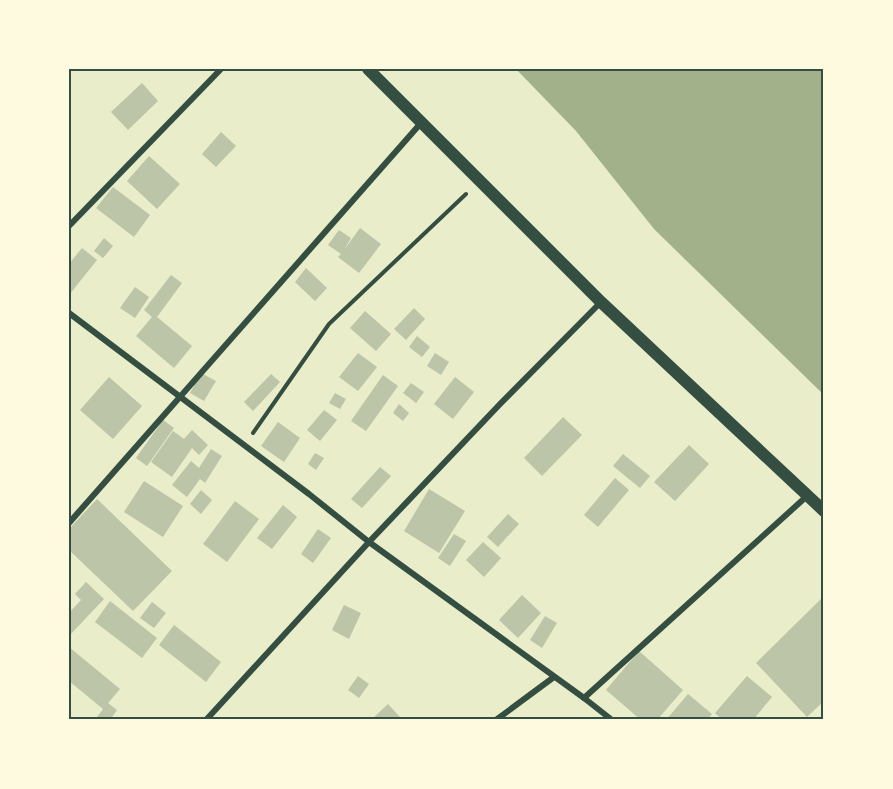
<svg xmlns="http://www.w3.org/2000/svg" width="893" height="789" viewBox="0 0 893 789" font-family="'Sofia Sans Condensed',sans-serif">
	<rect width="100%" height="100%" fill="#e9edc9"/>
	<polygon fill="#a3b18a" points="516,69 824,69 824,395 654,229 576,131"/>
	<g fill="#bcc5a7">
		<polygon points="142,83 158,101 128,130 111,112"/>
		<polygon points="221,132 236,146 216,167 202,154"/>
		<polygon points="149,156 180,184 157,209 127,181"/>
		<polygon points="113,187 150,215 134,237 96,208"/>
		<polygon points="360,228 381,244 359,273 338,257 341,254 328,245 339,230 351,238 344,250"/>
		<polygon points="104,238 113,246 103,258 94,251"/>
		<polygon points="82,248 97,260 69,295 69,264"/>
		<polygon points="306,268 327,288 315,301 295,282"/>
		<polygon points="171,275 182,283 157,317 192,346 174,368 136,336 152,317 144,310"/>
		<polygon points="135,287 149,297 135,318 120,308"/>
		<polygon points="414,308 425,319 406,340 394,329"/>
		<polygon points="365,311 391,334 376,351 350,328"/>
		<polygon points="417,336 430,347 422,357 409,347"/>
		<polygon points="358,353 377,367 358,391 339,377"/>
		<polygon points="435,353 449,362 441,375 427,366"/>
		<polygon points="201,373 216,381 204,401 190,393"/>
		<polygon points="271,374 280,382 253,411 244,402"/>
		<polygon points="383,375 398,386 366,431 351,421"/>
		<polygon points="109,377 142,406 113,439 80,410"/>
		<polygon points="455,377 474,392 453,419 434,404"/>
		<polygon points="411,383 424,392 416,403 403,393"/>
		<polygon points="335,393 346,399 340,409 329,403"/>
		<polygon points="399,404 409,413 403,421 393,413"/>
		<polygon points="324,410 337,420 320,441 307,430"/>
		<polygon points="563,417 582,435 542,476 524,458"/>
		<polygon points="163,420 174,428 147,466 136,458"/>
		<polygon points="278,422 300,438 284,462 261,446"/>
		<polygon points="192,430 208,445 199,455 192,448 172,477 151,462 173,431 184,439"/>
		<polygon points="689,445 709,464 675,501 654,482"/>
		<polygon points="211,449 222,456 205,483 200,479 187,497 172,485 191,461 199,468"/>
		<polygon points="315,453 324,458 316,470 308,464"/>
		<polygon points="623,454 650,476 640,488 613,466"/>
		<polygon points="380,467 391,476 362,508 351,499"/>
		<polygon points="615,478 629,490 598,527 584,515"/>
		<polygon points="144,481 183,506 163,537 124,512"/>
		<polygon points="429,489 465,511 439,553 404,531"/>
		<polygon points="201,490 212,500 201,514 190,504"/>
		<polygon points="97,499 172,571 133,611 69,550 69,529"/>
		<polygon points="235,501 259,519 227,562 203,544"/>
		<polygon points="283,505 297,517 272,549 257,538"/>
		<polygon points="508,514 519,524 498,547 487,537"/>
		<polygon points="318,529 331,538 313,563 301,554"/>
		<polygon points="454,534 466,541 450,566 438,558"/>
		<polygon points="483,542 501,558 484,577 466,560"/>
		<polygon points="86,582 104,599 69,636 69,613 81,600 75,594"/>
		<polygon points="522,595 541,613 518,638 499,620"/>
		<polygon points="824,596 824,701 807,717 756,663"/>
		<polygon points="110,601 157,638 142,658 95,622"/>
		<polygon points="152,602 166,613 154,628 140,618"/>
		<polygon points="344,605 361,613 349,639 332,630"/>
		<polygon points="545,616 557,623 542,648 530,640"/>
		<polygon points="174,625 221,662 206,682 159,645"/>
		<polygon points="69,647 120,689 108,703 117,710 110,720 95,720 103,709 69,681"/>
		<polygon points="639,651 683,690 657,720 641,720 606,690"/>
		<polygon points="358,676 369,684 359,698 348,690"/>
		<polygon points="747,676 772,697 753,720 723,720 715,713"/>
		<polygon points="688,694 712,714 707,720 666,720"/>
		<polygon points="388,704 400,717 397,720 371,720"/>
	</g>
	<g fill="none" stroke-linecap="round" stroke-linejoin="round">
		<polyline stroke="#344e41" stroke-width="4" points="253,433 329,324 466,194"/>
		<g stroke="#344e41" stroke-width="6">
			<polyline points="69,226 221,69"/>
			<polyline points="69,313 309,494 369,542 584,698 612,720"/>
			<polyline points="69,523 421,123"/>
			<polyline points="584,698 807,496"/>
			<polyline points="206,720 369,542 501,403 601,302"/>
			<polyline points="496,720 554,677"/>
		</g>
		<polyline stroke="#344e41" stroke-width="12" points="368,69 601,302 824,511"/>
	</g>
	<rect width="893" height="789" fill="none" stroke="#fefae0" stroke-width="141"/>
	<rect x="70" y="70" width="752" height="648" fill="none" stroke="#344e41" stroke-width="2"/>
</svg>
